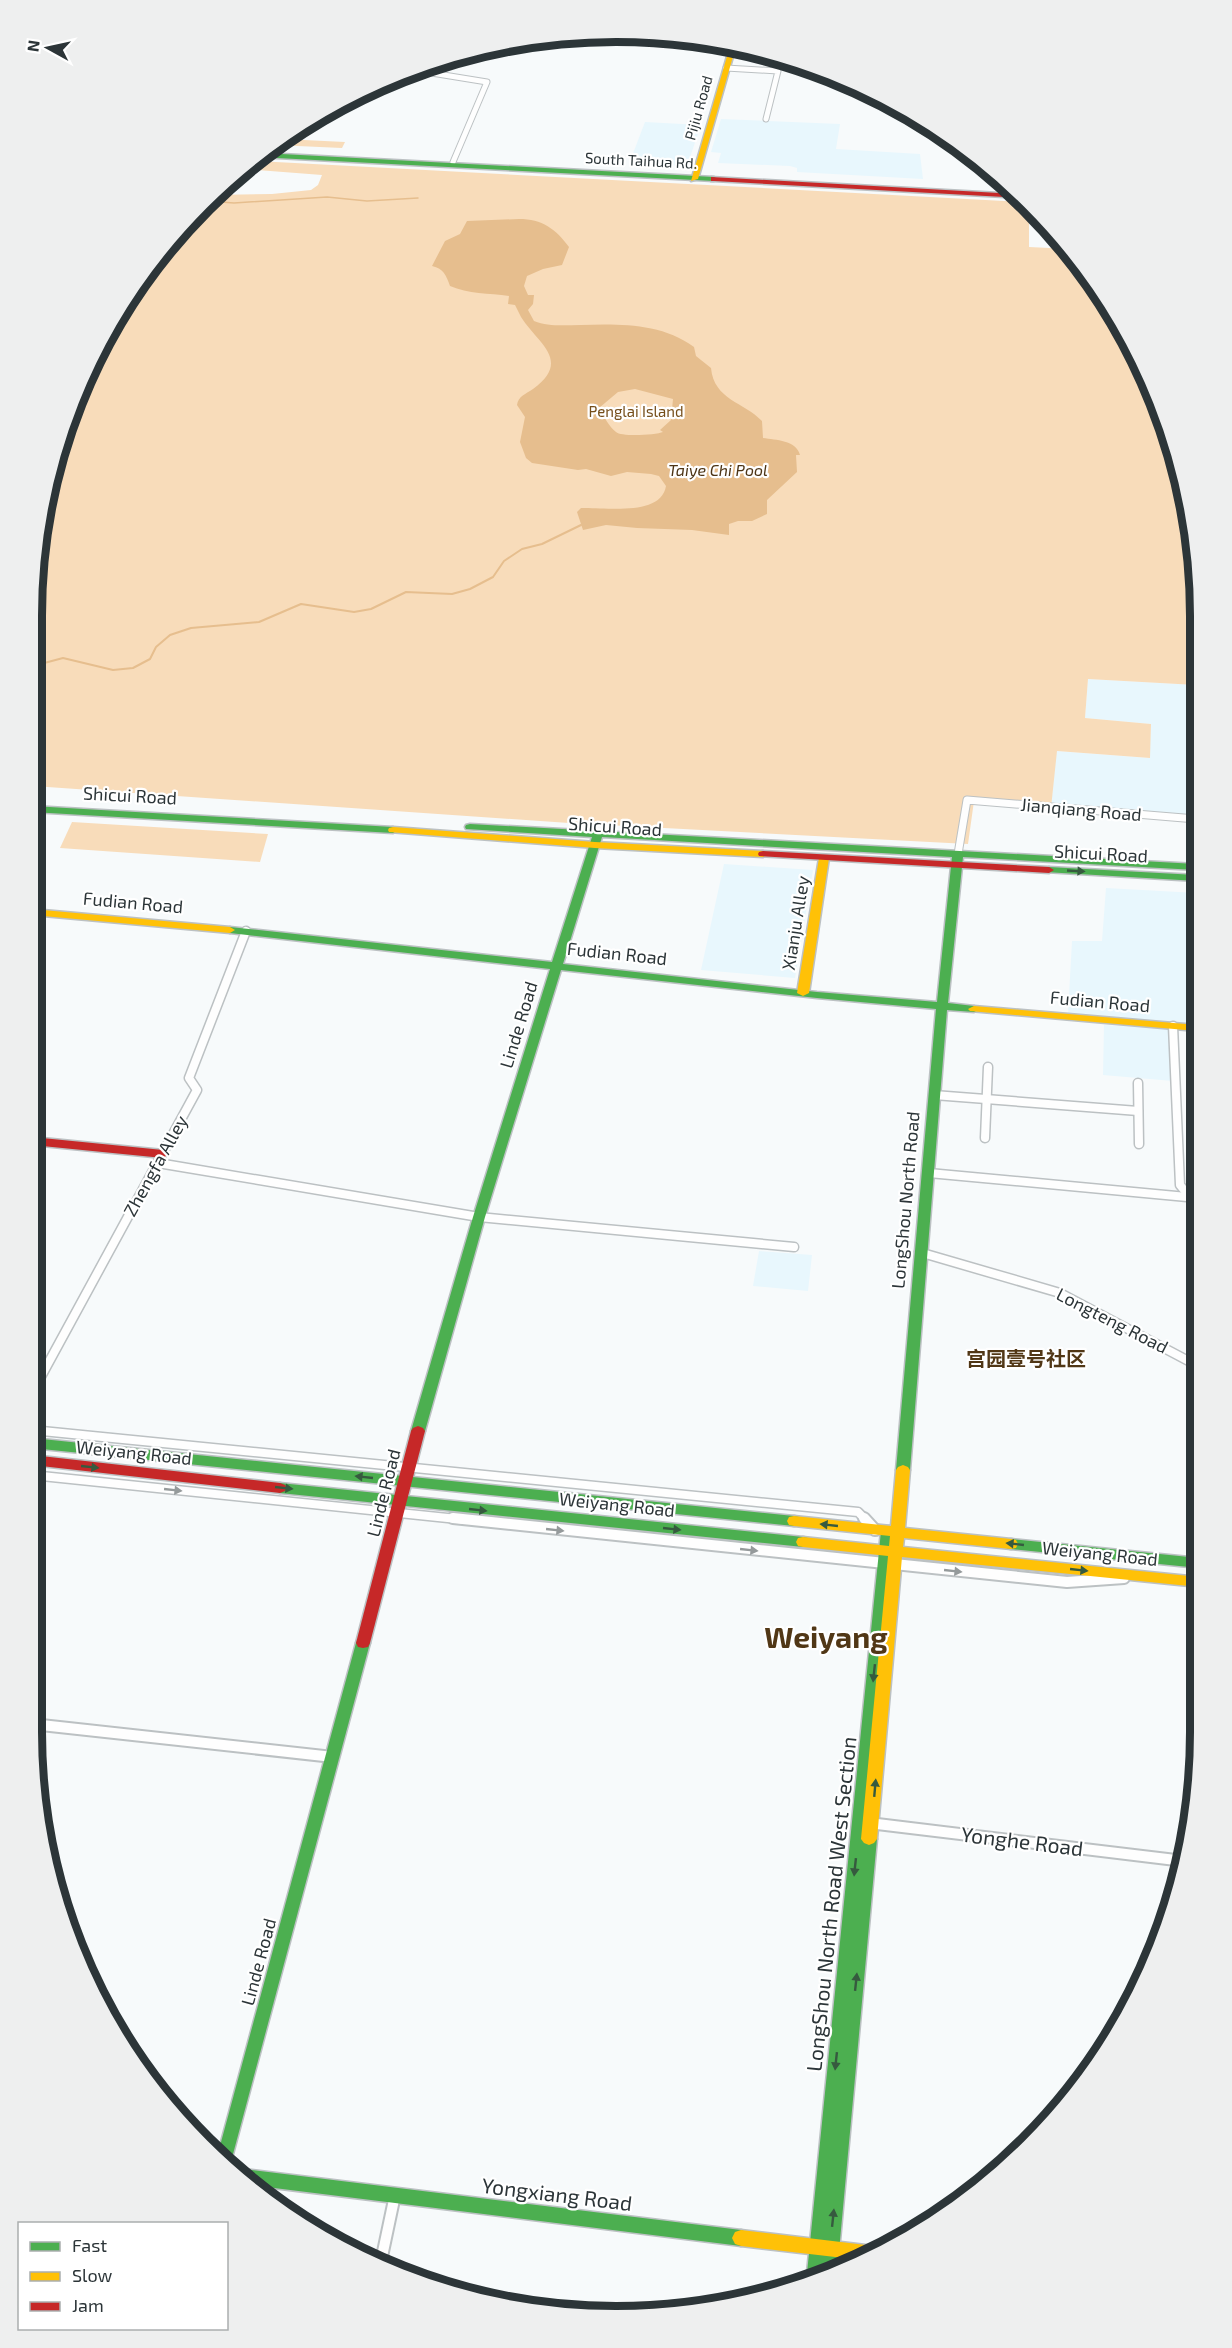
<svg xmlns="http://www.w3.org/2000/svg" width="1232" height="2348" viewBox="0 0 1232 2348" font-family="'Exo 2','Noto Sans SC',sans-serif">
	<rect width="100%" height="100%" fill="#f7fafb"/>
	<g fill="#e8f7fd">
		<polygon points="721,119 840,124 836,149 920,154 923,179 797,172 797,168 790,166 718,163 721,153 711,152"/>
		<polygon points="645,122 701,125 687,166 629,164"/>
		<polygon points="1088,679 1196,685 1196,818 1051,808 1056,751 1149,758 1151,724 1085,718"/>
		<polygon points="724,864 813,870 795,978 701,970"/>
		<polygon points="1106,888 1197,893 1197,1024 1068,1014 1072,941 1102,941"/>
		<polygon points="1104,1025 1172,1029 1173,1081 1103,1075"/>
		<polygon points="759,1251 812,1255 808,1291 753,1286"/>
	</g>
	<g fill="#f8dcba">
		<polygon points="283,139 345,142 342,148 275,145"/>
		<polygon points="257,161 1025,202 1040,218 1029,218 1029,247 1070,249 1080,260 1156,393 1195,539 1196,685 1088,679 1085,718 1151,724 1150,758 1057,751 1051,808 974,801 968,844 569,823 33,786 33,578 51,465 92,357 153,260 213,195 272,194 311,190 318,185 322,175 243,169 246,166"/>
		<polygon points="72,822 268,834 260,862 60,848"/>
	</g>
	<path fill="#e6be8e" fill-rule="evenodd" d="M519 219C542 219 556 229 569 247L562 265 543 269 527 276 524 286 528 295H534L533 304 528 310 534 321C549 327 565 325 581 325 620 324 661 323 694 347L696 356 711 368C714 400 744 402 762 421L763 438C776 440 796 440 800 455H796L797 472 767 500V514L752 521H738L729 524V535L692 530 637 528 606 525 583 530 577 512 581 508C605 507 661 517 666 486L659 476 651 474 627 472 611 476 586 469 578 470 532 463 526 458 520 442 525 417 517 405C518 396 526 394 533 389 572 360 538 344 521 317 519 313 517 309 515 305L508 304 509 296C489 293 468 294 450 286 446 275 444 269 432 266L445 241 460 234 467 221ZM635 389 673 399 671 420 660 430 663 432C656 435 621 437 616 432 609 427 604 416 599 408L618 392Z"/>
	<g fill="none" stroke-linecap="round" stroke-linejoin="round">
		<polyline stroke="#e6be8e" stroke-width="1.5" points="208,201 234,203 327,197 367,201 418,198"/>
		<polyline stroke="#e6be8e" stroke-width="2" points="33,666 63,658 113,670 133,668 150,659 156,647 170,635 191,628 259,622 301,604 354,612 371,609 406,592 452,594 470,589 493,577 504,561 522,549 542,544 581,525"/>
		<defs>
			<g id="street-far3">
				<polyline points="726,68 778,71 766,119"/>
				<polyline points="413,70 487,82 453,162"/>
				<polyline points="216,192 219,192 226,182"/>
			</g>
			<polyline id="street-far2" points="958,854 967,800 1196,819"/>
			<g id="street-far1">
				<polyline points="1173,1026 1180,1185 1198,1207"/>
				<polyline points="1138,1083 1139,1144"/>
				<polyline points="934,1095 1138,1111"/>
				<polyline points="985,1138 988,1067"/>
				<polyline points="158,1163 479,1217 794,1247"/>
				<polyline points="929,1173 1187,1197"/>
				<polyline points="919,1252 1060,1293 1198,1366"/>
				<polyline points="32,1393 197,1090 189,1078 246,931"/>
				<polyline points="32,1430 858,1512 866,1520"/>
				<polyline points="32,1475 467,1520"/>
			</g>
			<g id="street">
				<polyline points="453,1518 1067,1582 1124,1578"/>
				<polyline points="864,1518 875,1530"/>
				<polyline points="32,1724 333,1757"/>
				<polyline points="869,1823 1184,1861"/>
				<polyline points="380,2266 395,2195"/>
			</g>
			<g id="fast">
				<polygon points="263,153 714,177 718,179 714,181 258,157"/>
				<polygon points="32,806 393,827 398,830 393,833 32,812"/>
				<path d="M470 824 1196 864V870L963 857 948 1003 974 1006 980 1009 974 1012 947 1010 910 1470 908 1473H898L896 1470 936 1009 817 998 561 970 485 1217 425 1431 423 1434H413L411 1431 473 1217 550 969 230 933 225 930 230 927 552 962 592 837 466 829 465 827 466 825ZM602 837 952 857 937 1002 817 992 563 964Z"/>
				<polygon points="1049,867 1196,875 1197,881 1045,872 1044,870"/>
				<polygon points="32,1438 794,1516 799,1517 801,1521 799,1525 794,1526 32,1448"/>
				<polygon points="280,1483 803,1537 808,1538 810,1542 808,1546 803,1547 280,1493 275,1491 273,1488 275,1485"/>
				<polygon points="888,1526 893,1527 895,1531 866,1834 874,1835 877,1839 837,2273 806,2283 881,1531 883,1527"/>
				<polygon points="1011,1539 1199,1558 1199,1568 1011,1549 1006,1548 1004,1544 1006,1540"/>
				<polygon points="363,1638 368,1639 370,1643 229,2169 217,2157 356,1643 358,1639"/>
				<polygon points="236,2168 741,2230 747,2232 750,2238 747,2244 741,2246 249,2185 230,2171"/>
			</g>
			<g id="slow">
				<polygon points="730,46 736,46 698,179 691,181"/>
				<polygon points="393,827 595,842 763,851 768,854 763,857 595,848 389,832 388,830 389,828"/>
				<polygon points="824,855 829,858 809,993 803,996 797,993 819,858"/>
				<polygon points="32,909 230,927 235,930 230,933 32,915"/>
				<polygon points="974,1006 1197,1025 1197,1031 970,1011 968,1009"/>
				<polygon points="903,1465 908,1467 910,1470 905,1528 1011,1539 1016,1540 1018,1544 1016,1548 1011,1549 904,1538 903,1547 1199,1577 1199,1587 902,1557 877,1839 874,1843 869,1845 864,1843 861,1839 888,1556 803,1547 798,1546 796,1542 798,1538 803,1537 889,1546 890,1536 794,1526 789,1525 787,1521 789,1517 794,1516 891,1526 896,1470 898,1467"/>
				<polygon points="741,2230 874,2246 881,2250 861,2260 741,2246 735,2244 732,2238 735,2232"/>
			</g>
			<g id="jam">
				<polygon points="711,177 1017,194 1021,198 714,181 711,181"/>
				<polygon points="763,851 1049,867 1054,870 1049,873 759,856 758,854 759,852"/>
				<polygon points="32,1137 163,1150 169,1154 163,1158 32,1145"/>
				<polygon points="418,1426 423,1428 425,1431 370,1643 368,1647 363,1648 358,1647 356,1643 411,1431 413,1428"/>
				<polygon points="32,1455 280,1483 285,1485 287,1488 285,1491 280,1493 32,1465"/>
			</g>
		</defs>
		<use href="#street-far3" stroke="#bcc1c3" stroke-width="7"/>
		<use href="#street-far2" stroke="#bcc1c3" stroke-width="9"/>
		<use href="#street-far1" stroke="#bcc1c3" stroke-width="11"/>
		<use href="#street" stroke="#bcc1c3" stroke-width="14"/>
		<use href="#fast" stroke="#bcc1c3" stroke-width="3"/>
		<use href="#slow" stroke="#bcc1c3" stroke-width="3"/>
		<use href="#jam" stroke="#bcc1c3" stroke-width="3"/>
		<use href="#street-far3" stroke="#fefefe" stroke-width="5"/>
		<use href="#street-far2" stroke="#fefefe" stroke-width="7"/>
		<use href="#street-far1" stroke="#fefefe" stroke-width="8"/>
		<use href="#street" stroke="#fefefe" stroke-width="10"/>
		<use href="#fast" fill="#4caf50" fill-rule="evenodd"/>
		<use href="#slow" fill="#ffc107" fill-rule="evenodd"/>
		<use href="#jam" fill="#c62828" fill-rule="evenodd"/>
	</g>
	<defs><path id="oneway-solid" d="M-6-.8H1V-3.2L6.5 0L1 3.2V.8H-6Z" transform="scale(1.5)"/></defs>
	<g fill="#365a3f">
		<use href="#oneway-solid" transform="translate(1076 871) rotate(3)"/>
		<use href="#oneway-solid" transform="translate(90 1467) rotate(6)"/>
		<use href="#oneway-solid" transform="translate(364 1477) rotate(-174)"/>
		<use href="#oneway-solid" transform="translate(284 1488) rotate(6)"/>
		<use href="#oneway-solid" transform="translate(478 1510) rotate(6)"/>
		<use href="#oneway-solid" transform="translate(829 1525) rotate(-174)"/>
		<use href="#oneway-solid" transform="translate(672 1529) rotate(6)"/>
		<use href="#oneway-solid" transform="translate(1015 1544) rotate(-174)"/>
		<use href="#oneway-solid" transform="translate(1079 1570) rotate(6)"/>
		<use href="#oneway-solid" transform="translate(874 1673) rotate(96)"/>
		<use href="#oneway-solid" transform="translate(875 1788) rotate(-85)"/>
		<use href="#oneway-solid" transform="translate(855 1867) rotate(96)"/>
		<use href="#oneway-solid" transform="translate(856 1982) rotate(-84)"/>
		<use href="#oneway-solid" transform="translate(836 2061) rotate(96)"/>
		<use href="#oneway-solid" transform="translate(833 2218) rotate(-84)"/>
	</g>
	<g fill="#959a9b">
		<use href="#oneway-solid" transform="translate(173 1490) rotate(6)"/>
		<use href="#oneway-solid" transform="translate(555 1530) rotate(6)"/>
		<use href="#oneway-solid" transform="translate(749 1550) rotate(6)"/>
		<use href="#oneway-solid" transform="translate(953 1571) rotate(6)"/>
	</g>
	<g text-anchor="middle" stroke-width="4.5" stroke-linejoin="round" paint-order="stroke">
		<g font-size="15" fill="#2c3538" stroke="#fff">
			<text transform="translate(699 108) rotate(-74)" y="5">Pijiu Road</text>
			<text transform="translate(641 161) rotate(3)" y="5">South Taihua Rd.</text>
		</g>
		<g font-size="15" fill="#754e1a" stroke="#fff">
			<text x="636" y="417">Penglai Island</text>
		</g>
		<g font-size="16" font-style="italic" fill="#4d3516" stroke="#fff">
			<text x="718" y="476">Taiye Chi Pool</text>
		</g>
		<g font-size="18" fill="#2c3538" stroke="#fff">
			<text transform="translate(130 796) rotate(3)" y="6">Shicui Road</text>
			<text transform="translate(1081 810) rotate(5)" y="6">Jianqiang Road</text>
			<text transform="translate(615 827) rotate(4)" y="6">Shicui Road</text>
			<text transform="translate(1101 854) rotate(3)" y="6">Shicui Road</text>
			<text transform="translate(133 903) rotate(5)" y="6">Fudian Road</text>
			<text transform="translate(796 923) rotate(-81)" y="6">Xianju Alley</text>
			<text transform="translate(617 954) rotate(6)" y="6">Fudian Road</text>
			<text transform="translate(1100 1002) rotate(5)" y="6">Fudian Road</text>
			<text transform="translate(519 1025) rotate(-73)" y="6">Linde Road</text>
			<text transform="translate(156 1166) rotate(-61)" y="6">Zhengfa Alley</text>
			<text transform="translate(906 1200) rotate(-85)" y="6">LongShou North Road</text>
			<text transform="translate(1112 1321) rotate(27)" y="6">Longteng Road</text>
			<text transform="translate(134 1453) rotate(6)" y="6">Weiyang Road</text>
			<text transform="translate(384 1493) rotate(-76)" y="6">Linde Road</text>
			<text transform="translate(617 1505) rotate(6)" y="6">Weiyang Road</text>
			<text transform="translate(1100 1554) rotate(6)" y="6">Weiyang Road</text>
			<text transform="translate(259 1962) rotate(-75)" y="6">Linde Road</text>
		</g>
		<g font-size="20" font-weight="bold" fill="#513716" stroke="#fff">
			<text x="1026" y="1366">宫园壹号社区</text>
		</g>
		<g font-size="21" fill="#2c3538" stroke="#fff">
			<text transform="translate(1022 1842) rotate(7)" y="7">Yonghe Road</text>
			<text transform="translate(832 1904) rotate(-84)" y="7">LongShou North Road West Section</text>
			<text transform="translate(557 2195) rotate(7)" y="7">Yongxiang Road</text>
		</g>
		<g font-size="30" font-weight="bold" fill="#513716" stroke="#fff">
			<text x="826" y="1648">Weiyang</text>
		</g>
	</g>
	<path d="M0 0H1232V2348H0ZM616 42H616A574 574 0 0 1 1190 616V1732A574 574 0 0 1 616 2306H616A574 574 0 0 1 42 1732V616A574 574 0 0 1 616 42Z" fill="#eeefef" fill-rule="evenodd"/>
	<path fill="none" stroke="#2c3538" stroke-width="8" d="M616 42H616A574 574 0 0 1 1190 616V1732A574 574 0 0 1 616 2306H616A574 574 0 0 1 42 1732V616A574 574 0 0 1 616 42Z"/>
	<rect x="18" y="2222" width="210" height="108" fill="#ffffff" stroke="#abaeaf" stroke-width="1.5"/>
	<rect x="30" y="2242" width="30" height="9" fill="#4caf50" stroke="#abaeaf" stroke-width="1.5"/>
	<text x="72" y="2252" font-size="18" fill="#2c3538">Fast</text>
	<rect x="30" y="2272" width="30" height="9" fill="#ffc107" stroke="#abaeaf" stroke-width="1.5"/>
	<text x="72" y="2282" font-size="18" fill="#2c3538">Slow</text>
	<rect x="30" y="2302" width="30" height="9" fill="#c62828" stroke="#abaeaf" stroke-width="1.5"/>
	<text x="72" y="2312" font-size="18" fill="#2c3538">Jam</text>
	<g transform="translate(48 48) rotate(278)" stroke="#ffffff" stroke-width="4.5" paint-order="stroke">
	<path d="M0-4.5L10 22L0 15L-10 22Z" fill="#2c3538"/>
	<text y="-9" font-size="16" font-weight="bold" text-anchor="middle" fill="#2c3538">N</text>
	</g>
</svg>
